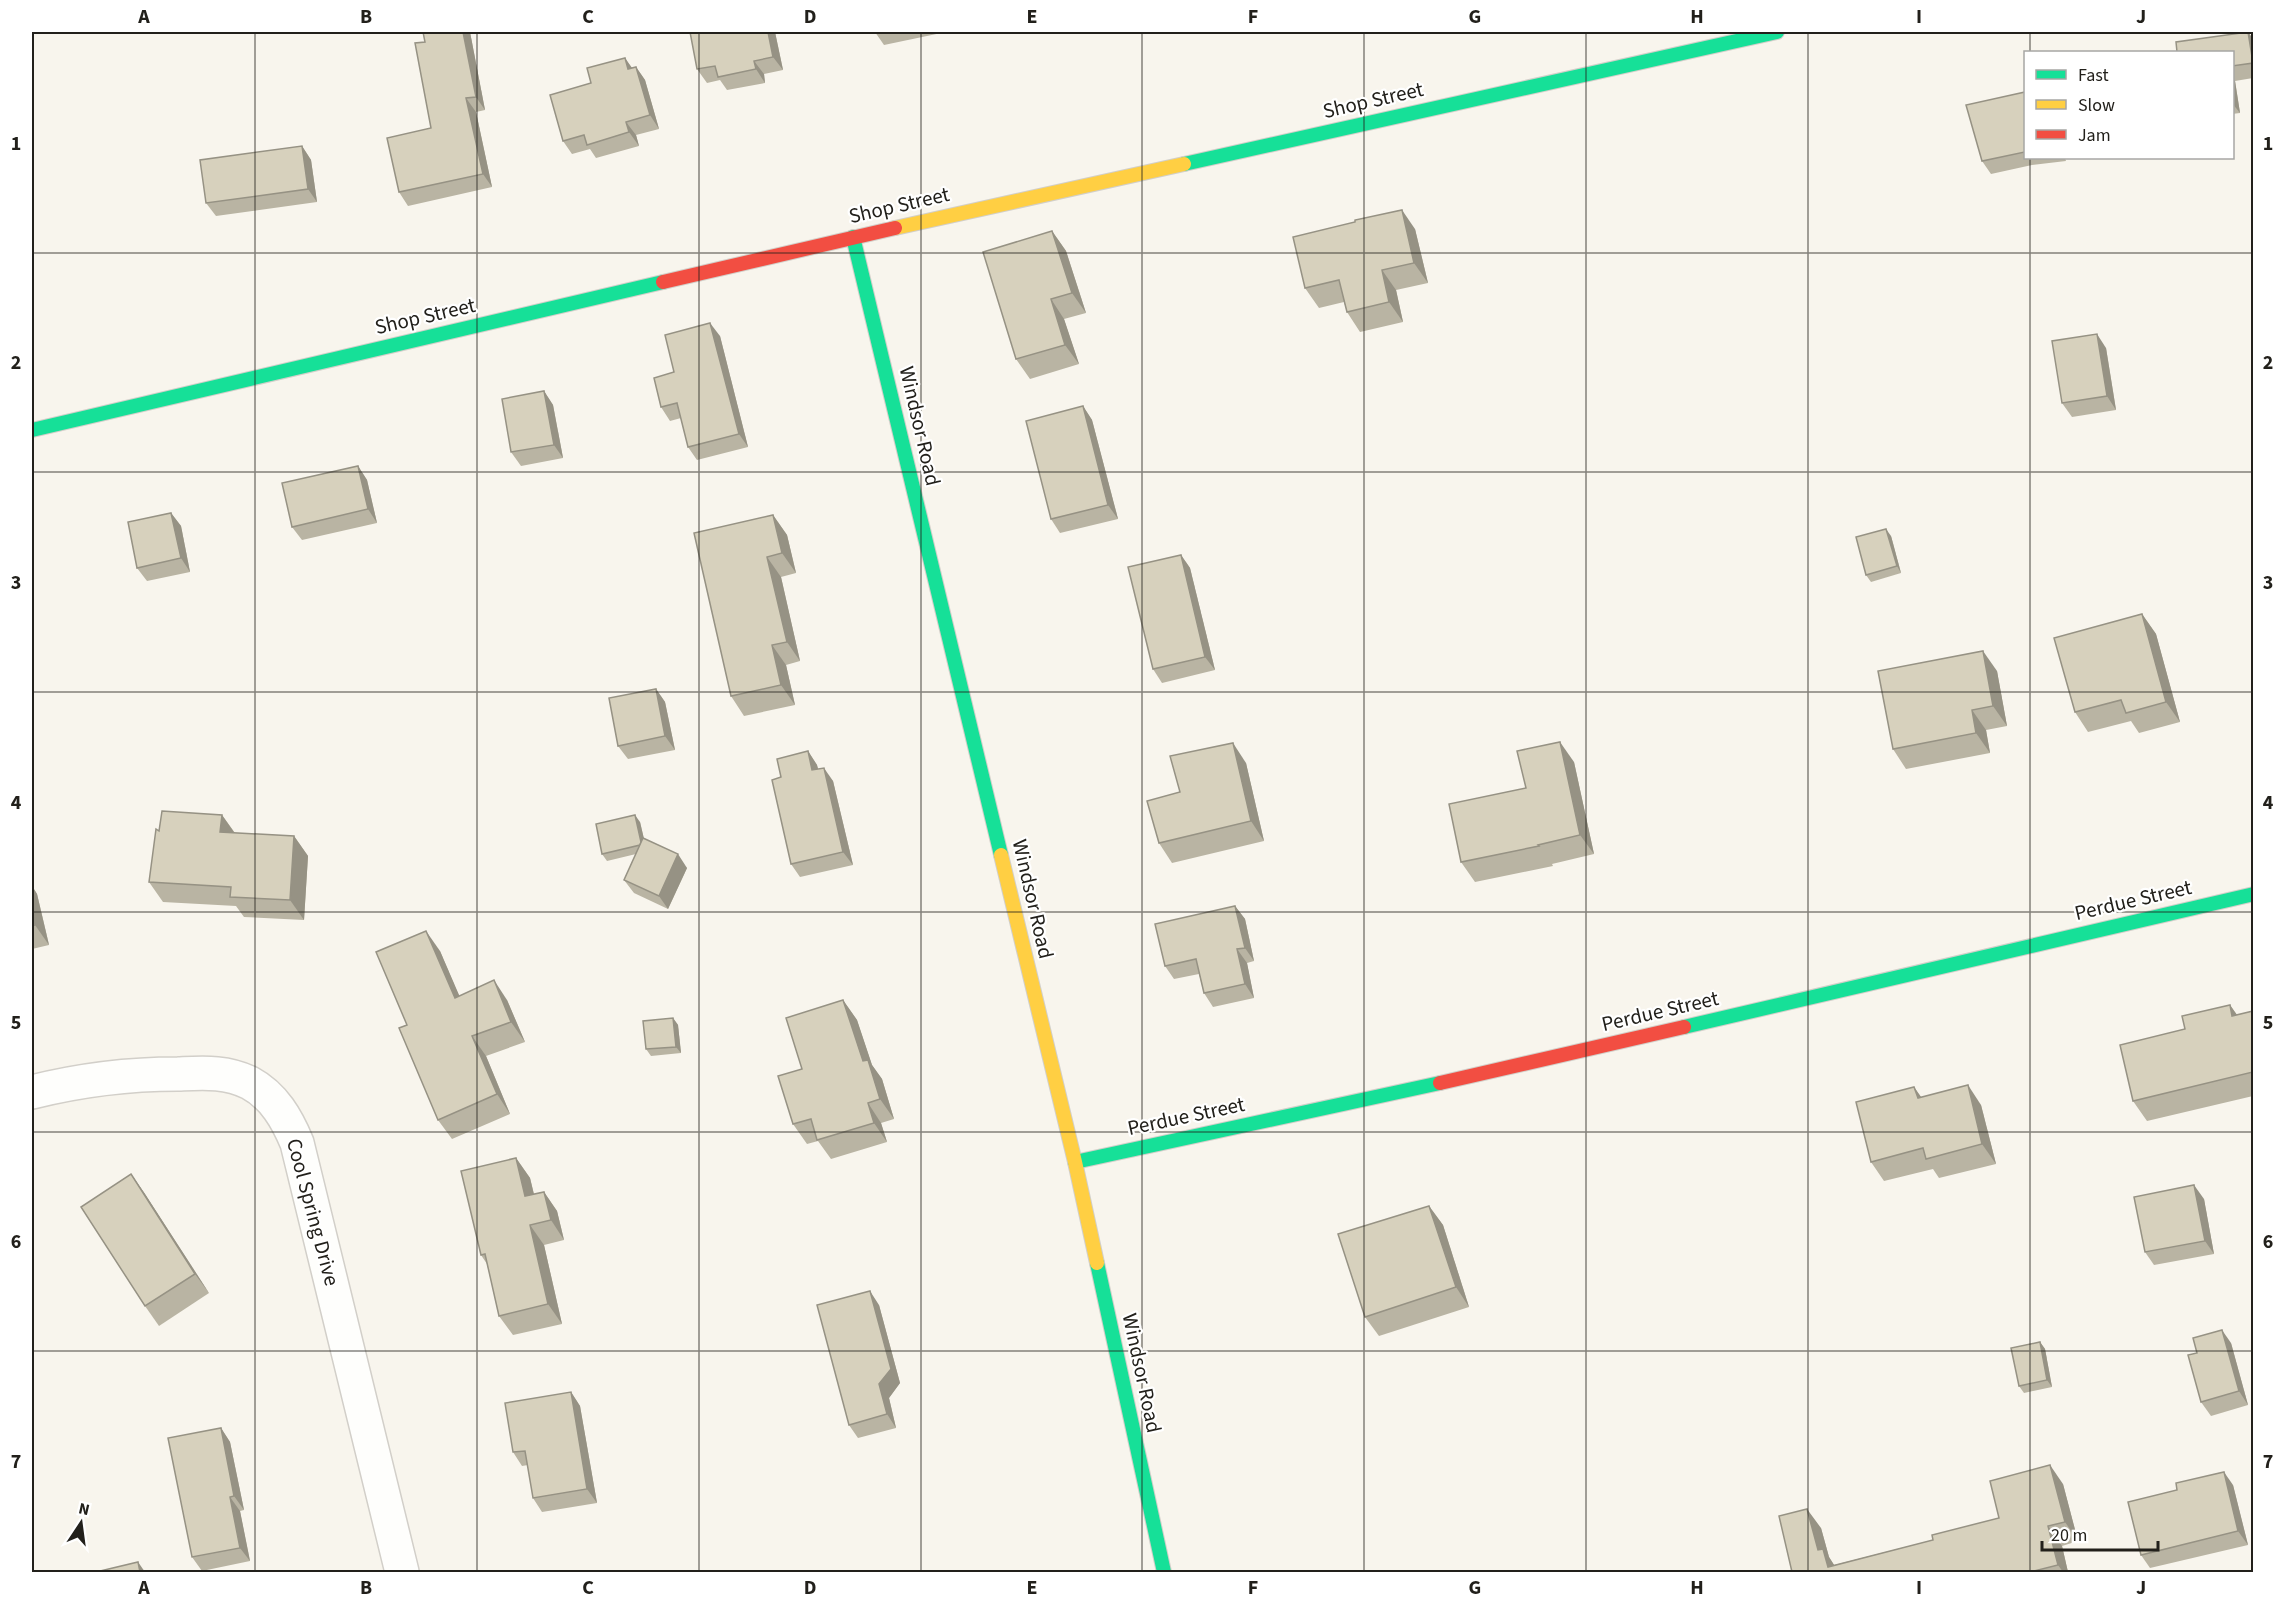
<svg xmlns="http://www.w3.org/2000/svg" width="2285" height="1604" viewBox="0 0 2285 1604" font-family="'Source Sans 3',sans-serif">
	<rect width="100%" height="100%" fill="#f8f5ed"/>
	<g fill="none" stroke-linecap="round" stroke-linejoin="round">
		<defs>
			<path id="street" d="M32 1092C80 1080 128 1074 178 1074 203 1073 226 1071 250 1083 274 1096 287 1119 297 1143L402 1572"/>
			<g id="fast">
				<polyline points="1184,164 1777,32"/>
				<polyline points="853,237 1001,855"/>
				<polyline points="32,430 663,282"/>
				<polyline points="1684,1027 2254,894"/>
				<polyline points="1075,1162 1440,1083"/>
				<polyline points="1097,1263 1164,1572"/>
			</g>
			<g id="slow">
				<polyline points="895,228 1184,164"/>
				<polyline points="1001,855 1075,1162 1097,1263"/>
			</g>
			<g id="jam">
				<polyline points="663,282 895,228"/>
				<polyline points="1440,1083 1684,1027"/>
			</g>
		</defs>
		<use href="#street" stroke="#d2cfc9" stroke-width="36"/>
		<use href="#fast" stroke="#d2cfc9" stroke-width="16"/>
		<use href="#slow" stroke="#d2cfc9" stroke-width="16"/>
		<use href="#jam" stroke="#d2cfc9" stroke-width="16"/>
		<use href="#street" stroke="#fefefc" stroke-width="33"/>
		<use href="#fast" stroke="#16e098" stroke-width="14"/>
		<use href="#slow" stroke="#ffcf43" stroke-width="14"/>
		<use href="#jam" stroke="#f24e42" stroke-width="14"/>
	</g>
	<g fill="#b9b4a3">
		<polygon points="470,32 485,110 476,112 492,187 408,206 399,192 431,128"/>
		<polygon points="690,32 775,32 783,70 764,74 765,83 727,90 720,80 707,83 697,69"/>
		<polygon points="875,32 946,32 884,45"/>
		<polygon points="2248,32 2253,39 2253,78 2235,81 2240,113 2232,114 2232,52"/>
		<polygon points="625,58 632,68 636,67 645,80 659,129 636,135 639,146 596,158 590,149 572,154 563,141 591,83"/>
		<polygon points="2025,92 2025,158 2065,158 2066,161 2032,165 1991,174 1982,161"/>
		<polygon points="302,146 311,160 317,202 216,216 206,203"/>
		<polygon points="1415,229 1428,283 1396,290 1403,322 1360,332 1347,312 1344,302 1319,308 1305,288"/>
		<polygon points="1052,231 1066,251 1086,313 1064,319 1079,364 1030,379 1016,359"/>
		<polygon points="720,336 748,447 697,460 688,447 681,418 670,421 661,407 674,372"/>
		<polygon points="2106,348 2116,410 2072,417 2062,403"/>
		<polygon points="544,391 553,405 563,458 521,466 511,452"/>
		<polygon points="1083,406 1092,420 1118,519 1060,533 1051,519"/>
		<polygon points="358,466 367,480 377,523 302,540 292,527"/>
		<polygon points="171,513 181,526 190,572 147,581 137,568"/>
		<polygon points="773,515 787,535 796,573 781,577 800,661 786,665 795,705 744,716 731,696"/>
		<polygon points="1891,536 1901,573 1871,582 1866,575"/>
		<polygon points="1181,555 1190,568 1215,670 1162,683 1153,669"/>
		<polygon points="2142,614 2156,634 2180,722 2139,733 2131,721 2088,732 2075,712"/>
		<polygon points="1997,671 2007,726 1986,730 1990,753 1906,769 1893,749"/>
		<polygon points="656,689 665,702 675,750 628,759 618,746"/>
		<polygon points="808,751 817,765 818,769 833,781 853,865 800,877 791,864"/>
		<polygon points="1574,762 1594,854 1552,864 1553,866 1475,882 1461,862 1526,788"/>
		<polygon points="1246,763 1264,841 1172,863 1159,843 1180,792"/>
		<polygon points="222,815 235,833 294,836 308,856 304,920 244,917 236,906 163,902 149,882 159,831"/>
		<polygon points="640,822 644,839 687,868 668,909 634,893 624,880 636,854 607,861 602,854"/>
		<polygon points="32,886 37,894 49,945 32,949"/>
		<polygon points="1235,906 1245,919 1254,961 1247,963 1254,998 1213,1007 1204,993 1199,974 1174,979 1165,966"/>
		<polygon points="440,951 459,996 507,1000 525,1042 486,1056 510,1114 452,1139 438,1120 407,1025"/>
		<polygon points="843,1000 857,1020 872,1065 882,1079 894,1119 881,1123 887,1142 831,1159 818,1141 807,1144 793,1124 802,1069"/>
		<polygon points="2230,1005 2237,1015 2253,1011 2253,1096 2147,1121 2133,1101 2185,1029"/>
		<polygon points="673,1018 678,1025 681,1053 651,1056 646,1049"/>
		<polygon points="1914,1087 1921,1097 1981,1105 1996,1164 1939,1178 1933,1169 1884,1181 1871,1162"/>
		<polygon points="516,1158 530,1178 534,1194 544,1192 557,1211 564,1240 544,1245 562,1324 513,1335 499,1316 487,1264 481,1255"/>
		<polygon points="131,1174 145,1194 209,1293 159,1326 145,1306"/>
		<polygon points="2204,1199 2214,1254 2154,1265 2145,1252"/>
		<polygon points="1429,1206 1443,1225 1469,1307 1379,1336 1365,1317"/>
		<polygon points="879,1305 900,1383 889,1398 896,1428 858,1438 849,1425"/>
		<polygon points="2040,1342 2045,1349 2052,1387 2024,1393 2019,1386"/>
		<polygon points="2231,1343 2248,1405 2211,1416 2201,1402"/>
		<polygon points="571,1392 580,1406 597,1503 542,1512 533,1498 528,1465 522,1466 513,1452"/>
		<polygon points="221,1428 230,1442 244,1510 240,1511 250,1561 202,1571 192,1557"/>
		<polygon points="2063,1484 2078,1541 2062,1546 2068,1572 1792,1572 1821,1528 1829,1557 1834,1565 1933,1540 1999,1518"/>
		<polygon points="2233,1485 2248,1545 2150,1568 2141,1555"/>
	</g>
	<g fill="#969284">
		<polygon points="463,32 470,32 485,110 476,97"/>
		<polygon points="768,32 775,32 783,70 773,57"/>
		<polygon points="2248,32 2253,39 2253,64 2253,63"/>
		<polygon points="625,58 634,71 628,69"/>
		<polygon points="754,61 764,74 765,83 756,69"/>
		<polygon points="636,67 645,80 659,129 650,115"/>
		<polygon points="2232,78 2235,81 2240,113 2232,103"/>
		<polygon points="466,98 476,112 492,187 483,174"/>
		<polygon points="626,122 636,135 639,146 629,132"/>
		<polygon points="302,146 311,160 317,202 308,189"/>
		<polygon points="1402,210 1415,229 1428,283 1414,263"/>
		<polygon points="1052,231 1066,251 1086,313 1072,293"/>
		<polygon points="1382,270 1396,290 1403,322 1389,302"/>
		<polygon points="1051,299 1064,319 1079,364 1065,345"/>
		<polygon points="710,323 720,336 748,447 739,434"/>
		<polygon points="2097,334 2106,348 2116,410 2107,396"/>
		<polygon points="544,391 553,405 563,458 554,445"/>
		<polygon points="1083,406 1092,420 1118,519 1108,505"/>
		<polygon points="358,466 367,480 377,523 368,509"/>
		<polygon points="171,513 181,526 190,572 181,558"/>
		<polygon points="773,515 787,535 796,573 782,553"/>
		<polygon points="1886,529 1891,536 1901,573 1897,566"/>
		<polygon points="1181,555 1190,568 1215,670 1205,657"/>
		<polygon points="767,557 781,577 800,661 787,642"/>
		<polygon points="2142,614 2156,634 2180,722 2166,702"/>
		<polygon points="772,645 786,665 795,705 781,685"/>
		<polygon points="1983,651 1997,671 2007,726 1993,706"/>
		<polygon points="656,689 665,702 675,750 665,736"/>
		<polygon points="1972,710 1986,730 1990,753 1976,733"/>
		<polygon points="1560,742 1574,762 1594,854 1580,835"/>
		<polygon points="1233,743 1246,763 1264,841 1251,821"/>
		<polygon points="808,751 817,765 822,784 812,770"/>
		<polygon points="824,768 833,781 853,865 843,852"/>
		<polygon points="222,815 236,835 220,832"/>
		<polygon points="635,815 640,822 647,852 642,845"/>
		<polygon points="294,836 308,856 304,920 290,900"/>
		<polygon points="678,854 687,868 668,909 659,896"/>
		<polygon points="32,886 37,894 49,945 35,925 32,910"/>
		<polygon points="1235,906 1245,919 1254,961 1245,948"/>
		<polygon points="426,931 440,951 469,1018 455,998"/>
		<polygon points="1237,949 1247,963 1254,998 1245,984"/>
		<polygon points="494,980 507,1000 525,1042 511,1022"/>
		<polygon points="843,1000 857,1020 872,1065 882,1079 894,1119 880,1099 863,1061"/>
		<polygon points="2230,1005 2244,1025 2232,1016"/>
		<polygon points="673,1018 678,1025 681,1053 676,1047"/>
		<polygon points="472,1036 486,1056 510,1114 497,1094"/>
		<polygon points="1968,1085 1981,1105 1996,1164 1982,1144"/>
		<polygon points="1914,1087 1928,1107 1918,1098"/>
		<polygon points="868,1103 881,1123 887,1142 874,1123"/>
		<polygon points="516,1158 530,1178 539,1216 525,1196"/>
		<polygon points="131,1174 145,1194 209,1293 195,1274"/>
		<polygon points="2194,1185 2204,1199 2214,1254 2205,1241"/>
		<polygon points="544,1192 557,1211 564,1240 551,1220"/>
		<polygon points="1429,1206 1443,1225 1469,1307 1456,1287"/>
		<polygon points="530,1225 544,1245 562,1324 548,1304"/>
		<polygon points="870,1291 879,1305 900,1383 889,1398 896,1428 887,1414 879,1384"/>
		<polygon points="2222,1330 2231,1343 2248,1405 2239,1391"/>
		<polygon points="2040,1342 2045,1349 2052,1387 2047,1380"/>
		<polygon points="571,1392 580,1406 597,1503 587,1489"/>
		<polygon points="221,1428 230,1442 244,1510 234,1496"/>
		<polygon points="2050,1465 2063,1484 2078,1541 2065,1522"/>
		<polygon points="2224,1472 2233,1485 2248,1545 2238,1531"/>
		<polygon points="230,1497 240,1511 250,1561 240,1548"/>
		<polygon points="1807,1509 1821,1528 1829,1557 1836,1568 1828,1567 1818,1550"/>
		<polygon points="2048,1526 2062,1546 2068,1572 2063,1572 2058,1565"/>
		<polygon points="138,1562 145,1572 140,1572"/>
	</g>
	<g fill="#d7d1bd" stroke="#969284" stroke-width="1.5">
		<polygon points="423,32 463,32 476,97 466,98 483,174 399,192 387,138 431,128 415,43 425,42"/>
		<polygon points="690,32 768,32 773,57 754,61 756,69 718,77 715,66 697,69"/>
		<polygon points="2248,32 2253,63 2232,66 2232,52 2177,52 2176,42"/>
		<polygon points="625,58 628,69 636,67 650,115 626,122 629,132 587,145 584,135 563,141 550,95 591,83 587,68"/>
		<polygon points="2025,92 2025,152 1982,161 1966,105"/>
		<polygon points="302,146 308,189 206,203 200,160"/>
		<polygon points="1402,210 1414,263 1382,270 1389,302 1347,312 1339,280 1305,288 1293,237 1355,222 1355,220"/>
		<polygon points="1052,231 1072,293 1051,299 1065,345 1016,359 983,252"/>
		<polygon points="710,323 739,434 688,447 677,403 661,407 654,378 674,372 665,335"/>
		<polygon points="2097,334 2107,396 2062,403 2052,341"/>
		<polygon points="544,391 554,445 511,452 502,399"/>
		<polygon points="1083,406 1108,505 1051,519 1026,421"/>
		<polygon points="358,466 368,509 292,527 282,483"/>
		<polygon points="171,513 181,558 137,568 128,522"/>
		<polygon points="773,515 782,553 767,557 787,642 772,645 781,685 731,696 694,533"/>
		<polygon points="1886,529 1897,566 1866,575 1856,537"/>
		<polygon points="1181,555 1205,657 1153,669 1128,567"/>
		<polygon points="2142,614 2166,702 2126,713 2121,700 2075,712 2054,638"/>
		<polygon points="1983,651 1993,706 1972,710 1976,733 1893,749 1878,671"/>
		<polygon points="656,689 665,736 618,746 609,698"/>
		<polygon points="1560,742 1580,835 1538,845 1539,846 1461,862 1449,804 1526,788 1517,751"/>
		<polygon points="1233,743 1251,821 1159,843 1147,801 1180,792 1170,756"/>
		<polygon points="808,751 812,770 824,768 843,852 791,864 772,780 781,777 777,759"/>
		<polygon points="162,811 222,815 220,832 294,836 290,900 230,897 231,887 149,882 156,829 159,831"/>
		<polygon points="635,815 641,842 640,845 602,854 596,824"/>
		<polygon points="643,838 678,854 659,896 624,880"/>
		<polygon points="1235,906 1245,948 1237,949 1245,984 1204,993 1196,959 1165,966 1155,924"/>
		<polygon points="32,910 35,925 32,926"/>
		<polygon points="426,931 455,998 494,980 511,1022 472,1036 497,1094 438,1120 399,1028 407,1025 376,952"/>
		<polygon points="843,1000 863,1061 868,1060 880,1099 868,1103 874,1123 817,1140 811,1119 793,1124 778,1076 802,1069 786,1018"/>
		<polygon points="2230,1005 2232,1016 2253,1011 2253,1072 2133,1101 2120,1045 2185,1029 2182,1016"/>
		<polygon points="673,1018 676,1047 646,1049 643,1021"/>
		<polygon points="1968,1085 1982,1144 1926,1159 1923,1148 1871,1162 1856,1102 1914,1087 1918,1098"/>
		<polygon points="516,1158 525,1196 544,1192 551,1220 530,1225 548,1304 499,1316 485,1254 481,1255 461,1171"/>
		<polygon points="131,1174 195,1274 145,1306 81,1207"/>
		<polygon points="2194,1185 2205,1241 2145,1252 2134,1197"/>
		<polygon points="1429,1206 1456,1287 1365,1317 1338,1234"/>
		<polygon points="870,1291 891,1369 879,1384 887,1414 849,1425 817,1305"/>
		<polygon points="2222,1330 2239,1391 2201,1402 2188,1355 2197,1353 2193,1338"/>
		<polygon points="2040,1342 2047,1380 2019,1386 2011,1348"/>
		<polygon points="571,1392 587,1489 533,1498 525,1451 513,1452 505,1403"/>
		<polygon points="221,1428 234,1496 230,1497 240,1548 192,1557 168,1438"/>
		<polygon points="2050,1465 2065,1522 2048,1526 2058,1565 2030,1572 1792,1572 1779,1516 1807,1509 1818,1550 1823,1549 1828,1567 1933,1540 1932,1535 1999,1518 1990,1481"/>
		<polygon points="2224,1472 2238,1531 2141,1555 2128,1502 2177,1490 2176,1483"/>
		<polygon points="138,1562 140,1572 96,1572"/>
	</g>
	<path fill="none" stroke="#22201b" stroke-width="1.5" stroke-opacity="0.55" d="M255 32V1572M477 32V1572M699 32V1572M921 32V1572M1142 32V1572M1364 32V1572M1586 32V1572M1808 32V1572M2030 32V52M2030 158V1572M32 253H2254M32 472H2254M32 692H2254M32 912H2254M32 1132H2254M32 1351H2254"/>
	<g text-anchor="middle" stroke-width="4.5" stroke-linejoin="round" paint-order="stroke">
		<g font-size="21" fill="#22201b" stroke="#fff">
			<text transform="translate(1373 100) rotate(-13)" y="7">Shop Street</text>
			<text transform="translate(899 205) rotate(-13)" y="7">Shop Street</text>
			<text transform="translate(425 316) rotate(-13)" y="7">Shop Street</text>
			<text transform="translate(920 426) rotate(77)" y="7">Windsor Road</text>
			<text transform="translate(1033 899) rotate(77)" y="7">Windsor Road</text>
			<text transform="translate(2133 900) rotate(-13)" y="7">Perdue Street</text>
			<text transform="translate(1660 1011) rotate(-13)" y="7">Perdue Street</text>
			<text transform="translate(1186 1116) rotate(-12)" y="7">Perdue Street</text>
			<text transform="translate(313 1212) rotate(75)" y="7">Cool Spring Drive</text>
			<text transform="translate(1142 1373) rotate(78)" y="7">Windsor Road</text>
		</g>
	</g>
	<rect width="2285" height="1604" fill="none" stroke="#ffffff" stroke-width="66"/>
	<rect x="2024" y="51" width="210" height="108" fill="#ffffff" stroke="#a7a6a4" stroke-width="1.5"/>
	<rect x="2036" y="70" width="30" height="9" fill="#16e098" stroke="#a7a6a4" stroke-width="1.5"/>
	<text x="2078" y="81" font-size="18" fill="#22201b">Fast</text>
	<rect x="2036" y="100" width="30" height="9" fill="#ffcf43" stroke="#a7a6a4" stroke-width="1.5"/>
	<text x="2078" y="111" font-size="18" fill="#22201b">Slow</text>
	<rect x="2036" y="130" width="30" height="9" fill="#f24e42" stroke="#a7a6a4" stroke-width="1.5"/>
	<text x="2078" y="141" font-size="18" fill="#22201b">Jam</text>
	<g transform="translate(81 1523) rotate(13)" stroke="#ffffff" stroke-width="4.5" paint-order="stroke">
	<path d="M0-4.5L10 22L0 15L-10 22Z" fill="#22201b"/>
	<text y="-9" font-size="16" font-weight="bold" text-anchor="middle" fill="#22201b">N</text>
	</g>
	<path d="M2042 1541v9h116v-9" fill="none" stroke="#22201b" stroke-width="3"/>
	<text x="2051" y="1541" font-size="18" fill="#22201b" stroke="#ffffff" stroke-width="4.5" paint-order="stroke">20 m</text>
	<rect x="33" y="33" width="2219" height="1538" fill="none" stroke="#22201b" stroke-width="2"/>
	<g font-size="20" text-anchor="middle" font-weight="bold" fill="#22201b">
		<text x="144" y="23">A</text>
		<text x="366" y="23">B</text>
		<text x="588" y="23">C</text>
		<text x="810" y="23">D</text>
		<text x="1032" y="23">E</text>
		<text x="1253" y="23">F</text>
		<text x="1475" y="23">G</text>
		<text x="1697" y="23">H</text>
		<text x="1919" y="23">I</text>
		<text x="2141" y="23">J</text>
		<text x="16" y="150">1</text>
		<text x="2268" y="150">1</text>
		<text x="16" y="369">2</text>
		<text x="2268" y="369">2</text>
		<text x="16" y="589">3</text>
		<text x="2268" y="589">3</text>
		<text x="16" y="809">4</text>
		<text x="2268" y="809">4</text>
		<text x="16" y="1029">5</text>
		<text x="2268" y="1029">5</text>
		<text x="16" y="1248">6</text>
		<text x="2268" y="1248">6</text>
		<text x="16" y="1468">7</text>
		<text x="2268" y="1468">7</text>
		<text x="144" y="1594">A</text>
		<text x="366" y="1594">B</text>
		<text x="588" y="1594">C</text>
		<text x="810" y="1594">D</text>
		<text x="1032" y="1594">E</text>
		<text x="1253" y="1594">F</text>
		<text x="1475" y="1594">G</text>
		<text x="1697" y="1594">H</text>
		<text x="1919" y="1594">I</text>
		<text x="2141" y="1594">J</text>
	</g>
</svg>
